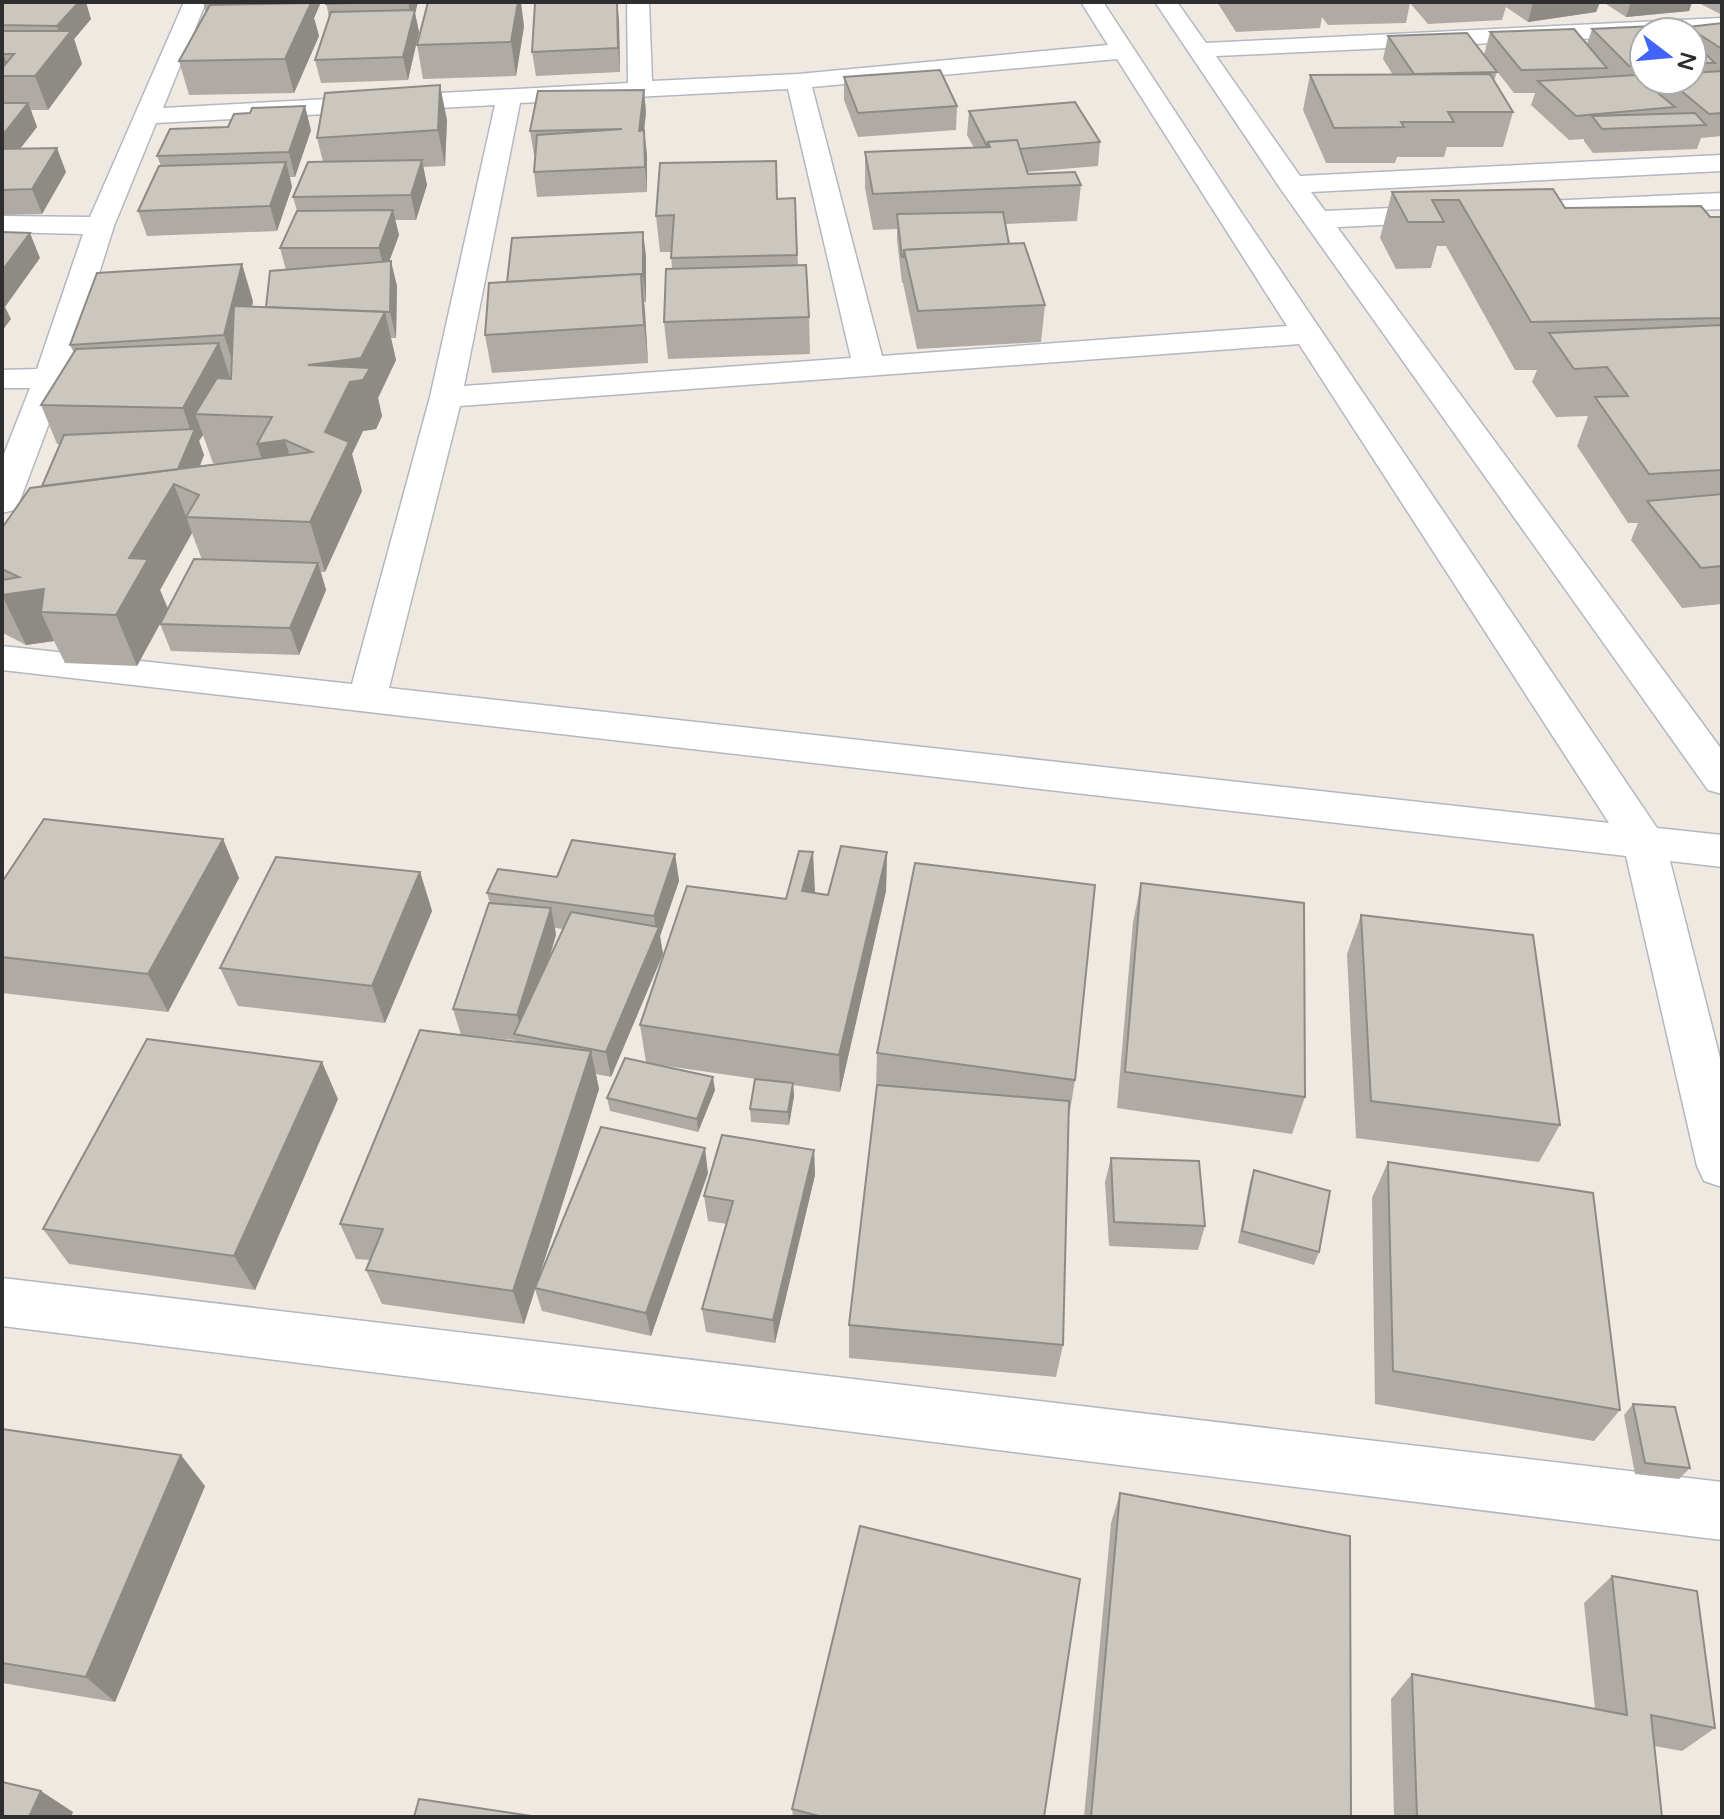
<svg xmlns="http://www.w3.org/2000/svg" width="1724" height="1819" viewBox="0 0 1724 1819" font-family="'Varela Round',sans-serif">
	<rect width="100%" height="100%" fill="#efe9e1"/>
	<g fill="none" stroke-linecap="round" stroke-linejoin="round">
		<defs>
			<g id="minor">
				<path d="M184 2H206L163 108 628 83 627 2H649L652 81 798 74 1108 45 1081 2H1103L1239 209 1657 828 1722 835V867L1670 861 1722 1066V1187L1704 1181 1697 1166 1626 856 2 670V646L352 684 430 397 495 105 156 123 114 226 66 378 19 503 14 510 2 513V459L30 388H2V370L37 369 83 234 2 232V216L90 217ZM1117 59 1287 326 882 356 812 87ZM788 89 851 358 464 386 520 103ZM1299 344 1609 823 389 688 460 406Z"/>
				<polygon points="1155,2 1177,2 1206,43 1722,18 1722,32 1644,32 1644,36 1216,56 1300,176 1722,155 1722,171 1311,192 1325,211 1722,193 1722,209 1337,227 1722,750 1722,794 1708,790 1282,191"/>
				<polygon points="2,1278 1722,1482 1722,1540 2,1326"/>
			</g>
		</defs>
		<use href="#minor" stroke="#b4b7c1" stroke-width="3"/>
		<use href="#minor" fill="#fff" fill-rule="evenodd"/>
	</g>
	<g fill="#afaba4" fill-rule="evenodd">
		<polygon points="2,2 91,19 74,39 82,64 48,110 31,110 37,127 20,149 66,172 42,214 2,215"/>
		<polygon points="203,2 321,2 314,18 319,36 294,93 189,95 179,61 206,13"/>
		<polygon points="326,2 418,2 415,13 419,32 408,80 321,83 315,60 329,18"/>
		<polygon points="617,2 619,22 620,72 536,76 532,52"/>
		<polygon points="1217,2 1600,2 1596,12 1528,22 1506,7 1502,20 1428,24 1410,3 1406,23 1328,25 1322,17 1320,28 1236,32"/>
		<polygon points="1603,2 1692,2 1689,11 1626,17"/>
		<polygon points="1697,2 1722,2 1722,15"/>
		<polygon points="1722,23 1722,136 1701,138 1697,149 1593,153 1584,141 1584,139 1569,140 1531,105 1535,93 1514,93 1484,55 1490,32 1587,44 1592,29 1644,32 1644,80 1692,80 1692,32 1686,32 1688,27"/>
		<polygon points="524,26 516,76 423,79 417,45"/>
		<polygon points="1388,36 1497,72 1494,81 1513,112 1503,147 1447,147 1444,157 1397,157 1395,163 1326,163 1303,110 1310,75 1393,75 1383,59"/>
		<polygon points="844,77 957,106 956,130 858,137 844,100"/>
		<polygon points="644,90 646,113 644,130 647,155 647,192 537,197 534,172 535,155 534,155 530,131"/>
		<polygon points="969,111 1100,142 1098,166 1027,172 1028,174 1081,185 1077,221 1006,224 1010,244 1045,305 1041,342 917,349 903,283 902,283 897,240 897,229 873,230 865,188 865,152 974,148 967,135"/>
		<path d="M447 120 445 166 423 167 427 185 416 220H395L399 235 389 261 397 286 396 338H391L396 360 378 398 382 416 376 429 363 431 352 454 362 491 325 572H321L326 590 299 655 171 651 160 624 166 613 137 666 65 663 54 641 26 645 3 633 2 630V528L42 486 61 444H57L41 405 74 353 70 345 253 301 252 307H266L286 270 280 248 297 211 293 197 323 162 317 138ZM203 435 213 463H219L200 466 204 455 199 441ZM192 533 202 560 168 609 160 590Z"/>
		<polygon points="311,130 295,177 290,177 292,187 277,231 147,236 138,211 161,166 157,156"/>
		<polygon points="1392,192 1565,208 1722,217 1722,604 1682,608 1631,540 1638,523 1628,523 1577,446 1588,416 1556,417 1532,382 1537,370 1515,370 1446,246 1437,246 1431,268 1396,269 1380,238"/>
		<polygon points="778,198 795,198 798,265 809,317 810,354 668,359 664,322 672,269 671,252 660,252 656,216"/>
		<polygon points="643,232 646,257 646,302 644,302 648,363 492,373 485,335 507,282"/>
		<polygon points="223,839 239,878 168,1012 2,993 2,882"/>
		<polygon points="887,852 886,891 840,1092 793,1085 794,1096 789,1125 751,1122 750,1109 763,1080 653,1064 715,1090 698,1132 610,1111 607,1098 646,1062 640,1025 786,899 815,891 814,893 828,895"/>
		<path d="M675 854 679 881 660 936 663 954 611 1077 596 1074 599 1089 538 1280 708 1173 651 1336 542 1311 535 1289 524 1324 382 1304 366 1270 370 1260 356 1259 340 1224 461 1035 453 1009 490 903 487 893 557 877ZM555 928 563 929 549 959 556 935ZM461 1035 515 1040 516 1042Z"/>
		<polygon points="420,872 432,911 385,1023 238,1006 220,968"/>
		<polygon points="1141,883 1305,1097 1292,1134 1117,1108 1133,922"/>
		<polygon points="1361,915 1560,1125 1539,1162 1356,1138 1347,954"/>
		<polygon points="877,1053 1075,1080 1069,1117 1063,1345 1056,1377 849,1358 849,1325 876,1090"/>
		<polygon points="338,1099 255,1290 69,1264 43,1229"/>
		<polygon points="814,1150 815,1175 775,1343 706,1332 702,1309 727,1224 708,1221 704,1196"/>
		<polygon points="1111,1158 1205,1226 1198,1250 1109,1246 1105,1182"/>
		<polygon points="1388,1162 1620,1410 1594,1441 1375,1404 1372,1198"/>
		<polygon points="1254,1170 1319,1252 1314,1265 1238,1243 1250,1182"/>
		<polygon points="1633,1404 1690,1468 1679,1479 1635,1474 1624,1415"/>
		<polygon points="2,1429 205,1486 115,1702 2,1683"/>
		<polygon points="1120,1493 1351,1817 1084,1817 1111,1523"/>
		<polygon points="1612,1576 1715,1728 1682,1751 1654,1746 1662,1817 1394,1817 1391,1699 1412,1674 1595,1709 1584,1603"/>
		<polygon points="792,1809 1044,1817 793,1817"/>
	</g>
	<g fill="#8e8b86">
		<polygon points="79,2 86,2 91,19 74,39 82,64 48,110 35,76 62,42 57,26"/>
		<polygon points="305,2 321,2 314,18 319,36 294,93 285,59 307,12"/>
		<polygon points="408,2 418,2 415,13 419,32 408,80 403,57 412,22"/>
		<polygon points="518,2 521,2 524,26 516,76 511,42"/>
		<polygon points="617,2 619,22 620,72 618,48"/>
		<polygon points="1533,2 1600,2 1596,12 1528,22"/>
		<polygon points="1631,2 1692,2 1689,11 1626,17"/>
		<polygon points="3,54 12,76 2,76 2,55"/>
		<polygon points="440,85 447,120 445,166 438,130"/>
		<polygon points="644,90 646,113 641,155 639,131"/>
		<polygon points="28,103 37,127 8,164 2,148 2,136"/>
		<polygon points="305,106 311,130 295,177 289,152"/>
		<polygon points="644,130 647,155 647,192 645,167"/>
		<polygon points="57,148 66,172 42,214 32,189"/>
		<polygon points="422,160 427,185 416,220 411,195"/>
		<polygon points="286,162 292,187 277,231 270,206"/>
		<polygon points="393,210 399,235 385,273 379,248"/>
		<polygon points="643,232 646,257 646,302 643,276"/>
		<polygon points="30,233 40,258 5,307 11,319 2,331 2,271"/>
		<polygon points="391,261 397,286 396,338 390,312"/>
		<polygon points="242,264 253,301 236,373 224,335"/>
		<polygon points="641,274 645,311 648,363 644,325"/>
		<polygon points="385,312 396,360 378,398 382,416 376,429 363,431 352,454 362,491 325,572 310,522 336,469 308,365"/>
		<polygon points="219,343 231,381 195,414 203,435 199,441 204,455 190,491 174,484 192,533 160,590 168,609 137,666 116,615 129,558 192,435 183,408"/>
		<polygon points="285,440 300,490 273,493 257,444"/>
		<polygon points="318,563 326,590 299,655 290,628"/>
		<polygon points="44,589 41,612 54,641 26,645 2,595"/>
		<polygon points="223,839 239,878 168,1012 148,974"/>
		<polygon points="813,852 815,891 804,930 802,891"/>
		<polygon points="887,852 886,891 840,1092 839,1055"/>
		<polygon points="675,854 679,881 660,936 663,954 611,1077 606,1052 656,933 654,916"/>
		<polygon points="420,872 432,911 385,1023 372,986"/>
		<polygon points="551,908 556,935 526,1036 523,1036 517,1015"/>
		<polygon points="591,1051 599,1089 524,1324 513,1291"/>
		<polygon points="322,1062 338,1099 255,1290 234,1256"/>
		<polygon points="713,1077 715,1090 698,1132 697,1119"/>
		<polygon points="793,1083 794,1096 789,1125 788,1112"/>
		<polygon points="705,1148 708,1173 651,1336 646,1313"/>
		<polygon points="814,1150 815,1175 775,1343 773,1320"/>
		<polygon points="181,1455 205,1486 115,1702 86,1677"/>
		<polygon points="41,1791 73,1812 71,1817 29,1817"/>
	</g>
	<g fill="#cbc7bf" stroke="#8e8b86" stroke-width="2">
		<polygon points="2,2 79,2 57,26 2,25"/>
		<polygon points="326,2 384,2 326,4"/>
		<polygon points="428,2 518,2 511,42 417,45"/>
		<polygon points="560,2 617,2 618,48 532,52 535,3"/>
		<polygon points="311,3 285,59 179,61 210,5"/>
		<polygon points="415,10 403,57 315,60 331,12"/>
		<polygon points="1722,23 1722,49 1688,27"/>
		<polygon points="1675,25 1682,32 1644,32 1644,66 1629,66 1592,29"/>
		<polygon points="1574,29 1607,68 1521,70 1490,32"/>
		<polygon points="2,31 71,31 35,76 2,76 2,68 14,54 3,54 2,55"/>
		<polygon points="1467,33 1497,72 1414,74 1388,36"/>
		<polygon points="1692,41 1715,63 1692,63"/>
		<polygon points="940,70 957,106 858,113 844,77"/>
		<polygon points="1722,71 1722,113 1709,114 1668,80 1692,80 1692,73"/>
		<polygon points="1490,74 1513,112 1448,112 1454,122 1401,122 1404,127 1334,128 1310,75"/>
		<polygon points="1636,75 1675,107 1576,116 1538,81"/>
		<polygon points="440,85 438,130 317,138 325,93"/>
		<polygon points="644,90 639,131 644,130 645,167 534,172 537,135 622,129 530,131 538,91"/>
		<polygon points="1075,102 1100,142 1019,149 1017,140 988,142 988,148 969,111"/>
		<polygon points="2,103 28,103 2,136"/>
		<polygon points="305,106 289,152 157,156 170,129 228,127 234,114 250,113 252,108"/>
		<polygon points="1695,113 1706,125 1602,129 1592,116"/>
		<polygon points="1017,140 1028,174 1075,172 1081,185 873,194 865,152 990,147 988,142"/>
		<polygon points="57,148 32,189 2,190 2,149"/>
		<polygon points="422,160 411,195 293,197 308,162"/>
		<polygon points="776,161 777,199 795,198 797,255 671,258 674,215 656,216 660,163"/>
		<polygon points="286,162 270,206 138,211 159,166"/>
		<polygon points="1553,189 1565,208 1701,206 1710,217 1722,217 1722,318 1531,322 1459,200 1432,200 1444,222 1408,222 1392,192"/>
		<polygon points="393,210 379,248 280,248 297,211"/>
		<polygon points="1003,212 1009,244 904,250 904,257 902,257 897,214"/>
		<polygon points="2,232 30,233 2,271"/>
		<polygon points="643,232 643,276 641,276 641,274 507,282 512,238"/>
		<polygon points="1024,243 1045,305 918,311 904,250"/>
		<polygon points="391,261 390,312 266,307 270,271"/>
		<polygon points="242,264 224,335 70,345 97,273"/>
		<polygon points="806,265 809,317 664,322 666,269"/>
		<polygon points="641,274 644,325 485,335 489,283"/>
		<polygon points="234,306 385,312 361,358 308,365 370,368 363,380 350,382 325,432 349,442 310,522 186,517 199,495 174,484 129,558 148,559 116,615 41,612 44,589 2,595 2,580 19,577 2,569 2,528 30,488 312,452 285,440 257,444 272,417 195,414 217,378 231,379"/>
		<polygon points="1722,325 1722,470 1649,474 1595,397 1628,396 1607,367 1574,369 1549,333"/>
		<polygon points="219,343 183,408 41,405 76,349"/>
		<polygon points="195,429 178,469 42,486 64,435"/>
		<polygon points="1722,494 1722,566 1701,568 1647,501"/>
		<polygon points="194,559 318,563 290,628 160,624"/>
		<polygon points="44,819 223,839 148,974 2,957 2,882"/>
		<polygon points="572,840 675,854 654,916 487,893 498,869 557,877"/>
		<polygon points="841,846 887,852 839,1055 640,1025 687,886 786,899 799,851 813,852 802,891 828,895"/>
		<polygon points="276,857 420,872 372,986 220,968"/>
		<polygon points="915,863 1095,885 1075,1080 877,1053"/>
		<polygon points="1141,883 1304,903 1305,1097 1125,1072"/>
		<polygon points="489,903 551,908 517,1015 453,1009"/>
		<polygon points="571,912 659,927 606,1052 514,1034"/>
		<polygon points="1361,915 1533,935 1560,1125 1371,1101"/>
		<polygon points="420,1030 591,1051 513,1291 366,1270 383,1229 340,1224"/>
		<polygon points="147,1039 322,1062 234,1256 43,1229"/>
		<polygon points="625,1058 713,1077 697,1119 607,1098"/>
		<polygon points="755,1079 793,1083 788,1112 750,1109"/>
		<polygon points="877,1085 1069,1101 1063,1345 849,1325"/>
		<polygon points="601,1127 705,1148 646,1313 535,1288"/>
		<polygon points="722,1135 814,1150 773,1320 702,1309 733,1201 704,1196"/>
		<polygon points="1111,1158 1199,1161 1205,1226 1114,1222"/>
		<polygon points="1388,1162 1593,1193 1620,1410 1393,1371"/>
		<polygon points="1254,1170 1330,1191 1319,1252 1242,1231"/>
		<polygon points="1633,1404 1675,1407 1690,1468 1645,1463"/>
		<polygon points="2,1429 181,1455 86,1677 2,1663"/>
		<polygon points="1120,1493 1350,1536 1351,1817 1091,1817"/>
		<polygon points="860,1526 1080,1579 1044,1817 823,1817 792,1809"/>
		<polygon points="1612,1576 1697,1591 1715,1728 1651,1715 1662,1817 1417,1817 1412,1674 1627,1715"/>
		<polygon points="2,1782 41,1791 29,1817 2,1817"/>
		<polygon points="419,1799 538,1817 414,1817"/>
	</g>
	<rect width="1724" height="1819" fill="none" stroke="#2e2e2e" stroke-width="8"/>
	<g transform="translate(1668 56) rotate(106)"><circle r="38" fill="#ffffff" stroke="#ababab" stroke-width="2"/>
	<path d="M0-6L14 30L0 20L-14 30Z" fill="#4264fb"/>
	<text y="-12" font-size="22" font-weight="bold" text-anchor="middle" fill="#2e2e2e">N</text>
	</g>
</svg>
